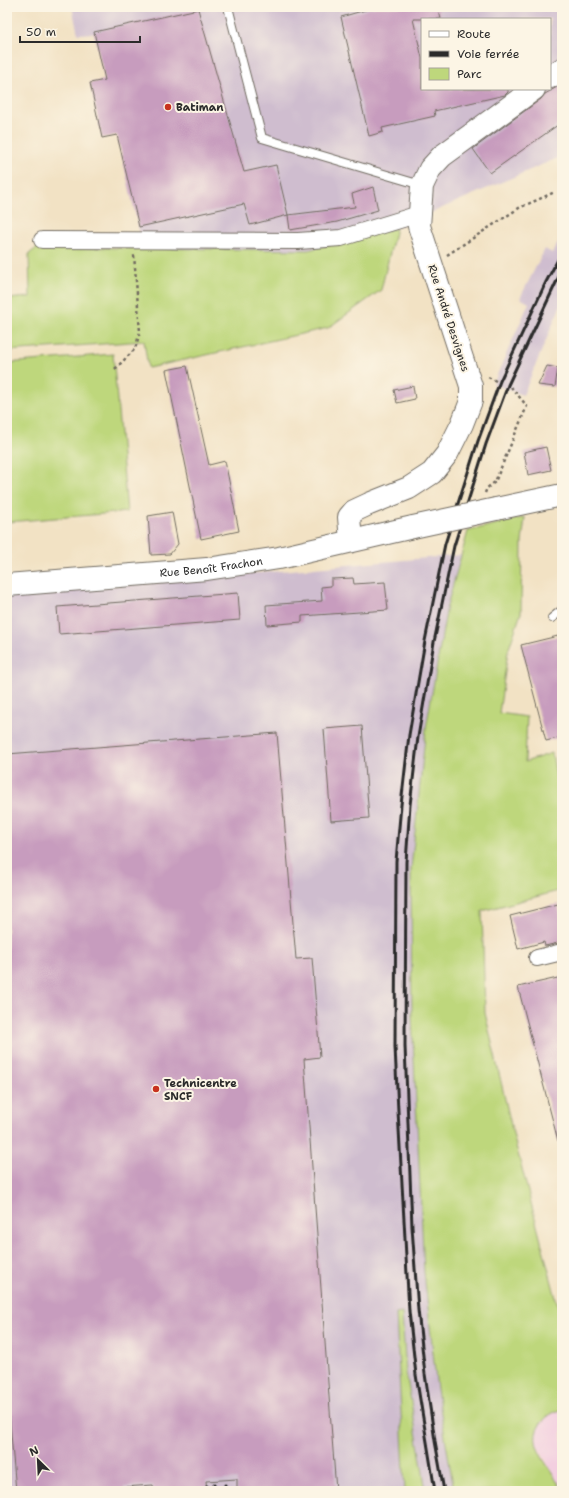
<svg xmlns="http://www.w3.org/2000/svg" width="569" height="1498" viewBox="0 0 569 1498" font-family="'Shantell Sans',sans-serif">
	<rect width="100%" height="100%" fill="#fcf5e5"/>
	<filter id="ink" filterUnits="userSpaceOnUse"><feTurbulence type="fractalNoise" baseFrequency=".025" numOctaves="2"/><feDisplacementMap in="SourceGraphic" scale="8" xChannelSelector="R" yChannelSelector="G"/><feConvolveMatrix kernelMatrix="1 2 1 2 8 2 1 2 1" color-interpolation-filters="sRGB"/></filter>
	<filter id="wash" filterUnits="userSpaceOnUse"><feTurbulence type="fractalNoise" baseFrequency=".012" numOctaves="4" result="noise"/><feDisplacementMap in="SourceGraphic" scale="16" xChannelSelector="R" yChannelSelector="G"/><feGaussianBlur stdDeviation="0.9" result="paint"/><feColorMatrix in="noise" values="0 0 0 0 0 0 0 0 0 0 0 0 0 0 0 0 0 1.4 0 .05"/><feComposite in="paint" operator="in"/></filter>
	<g filter="url(#wash)">
		<rect width="100%" height="100%" fill="#f2e2c4"/>
		<polygon fill="#f3cfe0" points="562,1399 562,1490 519,1413"/>
		<g fill="#cfbdcf" fill-rule="evenodd">
			<path d="M72 7H562V156L396 228 308 250 143 248 94 33 78 34ZM422 19H550V89H422Z"/>
			<polygon points="562,235 562,302 523,395 493,384 529,303 520,298 545,249 552,253"/>
			<polygon points="484,553 443,772 510,1491 7,1491 7,595"/>
		</g>
		<g fill="#bed77c" stroke="#748154">
			<polygon points="396,228 381,290 328,328 148,368 144,341 7,351 7,299 30,297 29,254 38,247 308,250"/>
			<polygon points="113,354 127,512 7,522 7,363"/>
			<path d="M525 517 522 542 521 613 508 651 499 713 527 717 525 762 552 753 562 812V890L482 911 485 1013 515 1142 562 1321V1410C555 1411 548 1415 543 1421 521 1444 555 1469 562 1491H454L437 1389 424 1272 412 1017 411 869 426 728 447 606 468 531Z"/>
			<polygon points="402,1313 406,1372 426,1491 405,1491 396,1314"/>
		</g>
		<g id="blocks">
			<g fill="#c79cbe">
				<polygon points="376,7 438,7 441,19 413,19 422,58 422,89 508,89 508,92 505,95 434,111 435,116 382,128 383,132 369,136 341,17"/>
				<polygon points="198,9 244,172 276,165 288,215 250,225 244,204 139,227 117,135 102,138 90,83 105,80 94,32"/>
				<polygon points="562,84 562,122 490,173 473,149 541,99 545,94"/>
				<polygon points="373,187 378,210 337,222 290,230 288,215 355,207 352,194"/>
				<polygon points="187,366 209,465 225,461 239,531 201,539 166,370"/>
				<polygon points="547,366 558,368 555,387 538,385"/>
				<polygon points="413,386 415,399 397,403 394,390"/>
				<polygon points="546,447 551,470 528,475 524,452"/>
				<polygon points="172,512 178,544 170,554 151,555 148,516"/>
				<polygon points="353,578 354,584 385,582 388,610 302,616 302,622 267,625 266,605 322,601 321,587 331,586 331,579"/>
				<polygon points="238,593 240,620 59,634 57,607"/>
				<polygon points="562,635 562,737 546,741 521,645"/>
				<polygon points="362,726 369,818 331,821 324,729"/>
				<polygon points="277,733 296,959 312,958 320,1057 304,1059 336,1491 237,1491 237,1479 206,1481 207,1491 154,1491 153,1485 124,1487 124,1491 16,1491 7,1388 7,754"/>
				<polygon points="558,904 562,920 562,942 545,946 544,942 518,949 510,916"/>
				<polygon points="562,977 562,1140 558,1141 518,987"/>
			</g>
		</g>
	</g>
	<g filter="url(#ink)">
		<use href="#blocks" fill-opacity="0" stroke="#716b61" stroke-width="1"/>
		<g fill="none" stroke-linecap="round" stroke-linejoin="round">
			<defs>
				<g id="lane">
					<polyline points="228,7 262,138 421,185"/>
					<polyline points="552,618 562,610"/>
				</g>
				<g id="street">
					<polyline points="42,240 298,241 341,238 419,214"/>
					<polyline points="537,958 562,952"/>
				</g>
				<g id="secondary">
					<polyline points="550,77 562,69"/>
					<polyline points="496,509 562,495"/>
					<polyline points="351,541 349,517 354,511 369,504 409,488 432,473 447,454 462,424 471,401 471,386 419,226 422,186 430,169 442,156 534,89"/>
					<path id="s1" d="M7 585 207 569 279 558 413 527"/>
				</g>
			</defs>
			<use href="#lane" stroke="#716b61" stroke-width="10"/>
			<use href="#street" stroke="#716b61" stroke-width="18"/>
			<use href="#secondary" stroke="#716b61" stroke-width="24"/>
			<g stroke="#716b61" stroke-width="2.5" stroke-dasharray="3 3" stroke-linecap="butt">
				<polyline points="447,255 519,208 555,192"/>
				<polyline points="115,369 135,349 140,332 134,255"/>
				<polyline points="488,377 496,381"/>
				<polyline points="485,493 487,488 495,482 527,406 511,387"/>
			</g>
			<use href="#lane" stroke="#fff" stroke-width="8"/>
			<use href="#street" stroke="#fff" stroke-width="16"/>
			<use href="#secondary" stroke="#fff" stroke-width="22"/>
			<g stroke="#2b2b2b" stroke-width="3">
				<polyline points="214,1484 215,1491"/>
				<polyline points="225,1485 226,1491"/>
				<polyline points="207,1486 207,1491"/>
				<polyline points="435,1491 416,1375 409,1311 398,1111 395,1047 396,861 401,805 409,735 425,641 445,544 478,441 500,381 546,282 562,252"/>
				<polyline points="444,1491 435,1441 425,1374 418,1310 412,1227 405,1046 406,862 410,805 418,737 434,642 454,546 486,444 508,385 562,270"/>
			</g>
			<defs>
				<polyline id="secondary-bridge" points="413,527 496,509"/>
			</defs>
			<use href="#secondary-bridge" stroke="#716b61" stroke-width="24" stroke-linecap="butt"/>
			<use href="#secondary-bridge" stroke="#fff" stroke-width="22"/>
		</g>
	</g>
	<g fill="#c8321e" stroke="#fcf5e5" stroke-width="1.5">
		<circle cx="168" cy="107" r="4"/>
		<circle cx="156" cy="1089" r="4"/>
	</g>
	<g text-anchor="middle" stroke-width="4" stroke-linejoin="round" paint-order="stroke">
		<g font-size="11" font-weight="bold" fill="#2b2b2b" stroke="#fcf5e5" text-anchor="start">
			<text x="176" y="111">Batiman</text>
			<text x="164" y="1087">Technicentre<tspan x="164" dy="13">SNCF</tspan></text>
		</g>
		<g font-size="11" fill="#2b2b2b" stroke="#fcf5e5">
			<text transform="translate(449 318) rotate(72)" y="4">Rue André Desvignes</text>
			<text dy="4" stroke="none"><textPath href="#s1" startOffset="205">Rue Benoît Frachon</textPath></text>
		</g>
	</g>
	<rect width="569" height="1498" fill="none" stroke="#fcf5e5" stroke-width="24"/>
	<rect x="421" y="18" width="130" height="72" fill="#fcf5e5" stroke="#a8a49b"/>
	<rect x="429" y="31" width="20" height="6" fill="#ffffff" stroke="#a8a49b"/>
	<text x="457" y="38" font-size="12" fill="#2b2b2b">Route</text>
	<rect x="429" y="51" width="20" height="6" fill="#2b2b2b" stroke="#a8a49b"/>
	<text x="457" y="58" font-size="12" fill="#2b2b2b">Voie ferrée</text>
	<rect x="429" y="68" width="20" height="12" fill="#bed77c" stroke="#a8a49b"/>
	<text x="457" y="78" font-size="12" fill="#2b2b2b">Parc</text>
	<g transform="translate(38 1460) rotate(336)" stroke="#fcf5e5" stroke-width="3" paint-order="stroke">
	<path d="M0-3L7 15L0 10L-7 15Z" fill="#2b2b2b"/>
	<text y="-6" font-size="11" font-weight="bold" text-anchor="middle" fill="#2b2b2b">N</text>
	</g>
	<path d="M20 36v6h120v-6" fill="none" stroke="#2b2b2b" stroke-width="2"/>
	<text x="26" y="36" font-size="12" fill="#2b2b2b" stroke="#fcf5e5" stroke-width="3" paint-order="stroke">50 m</text>
</svg>
